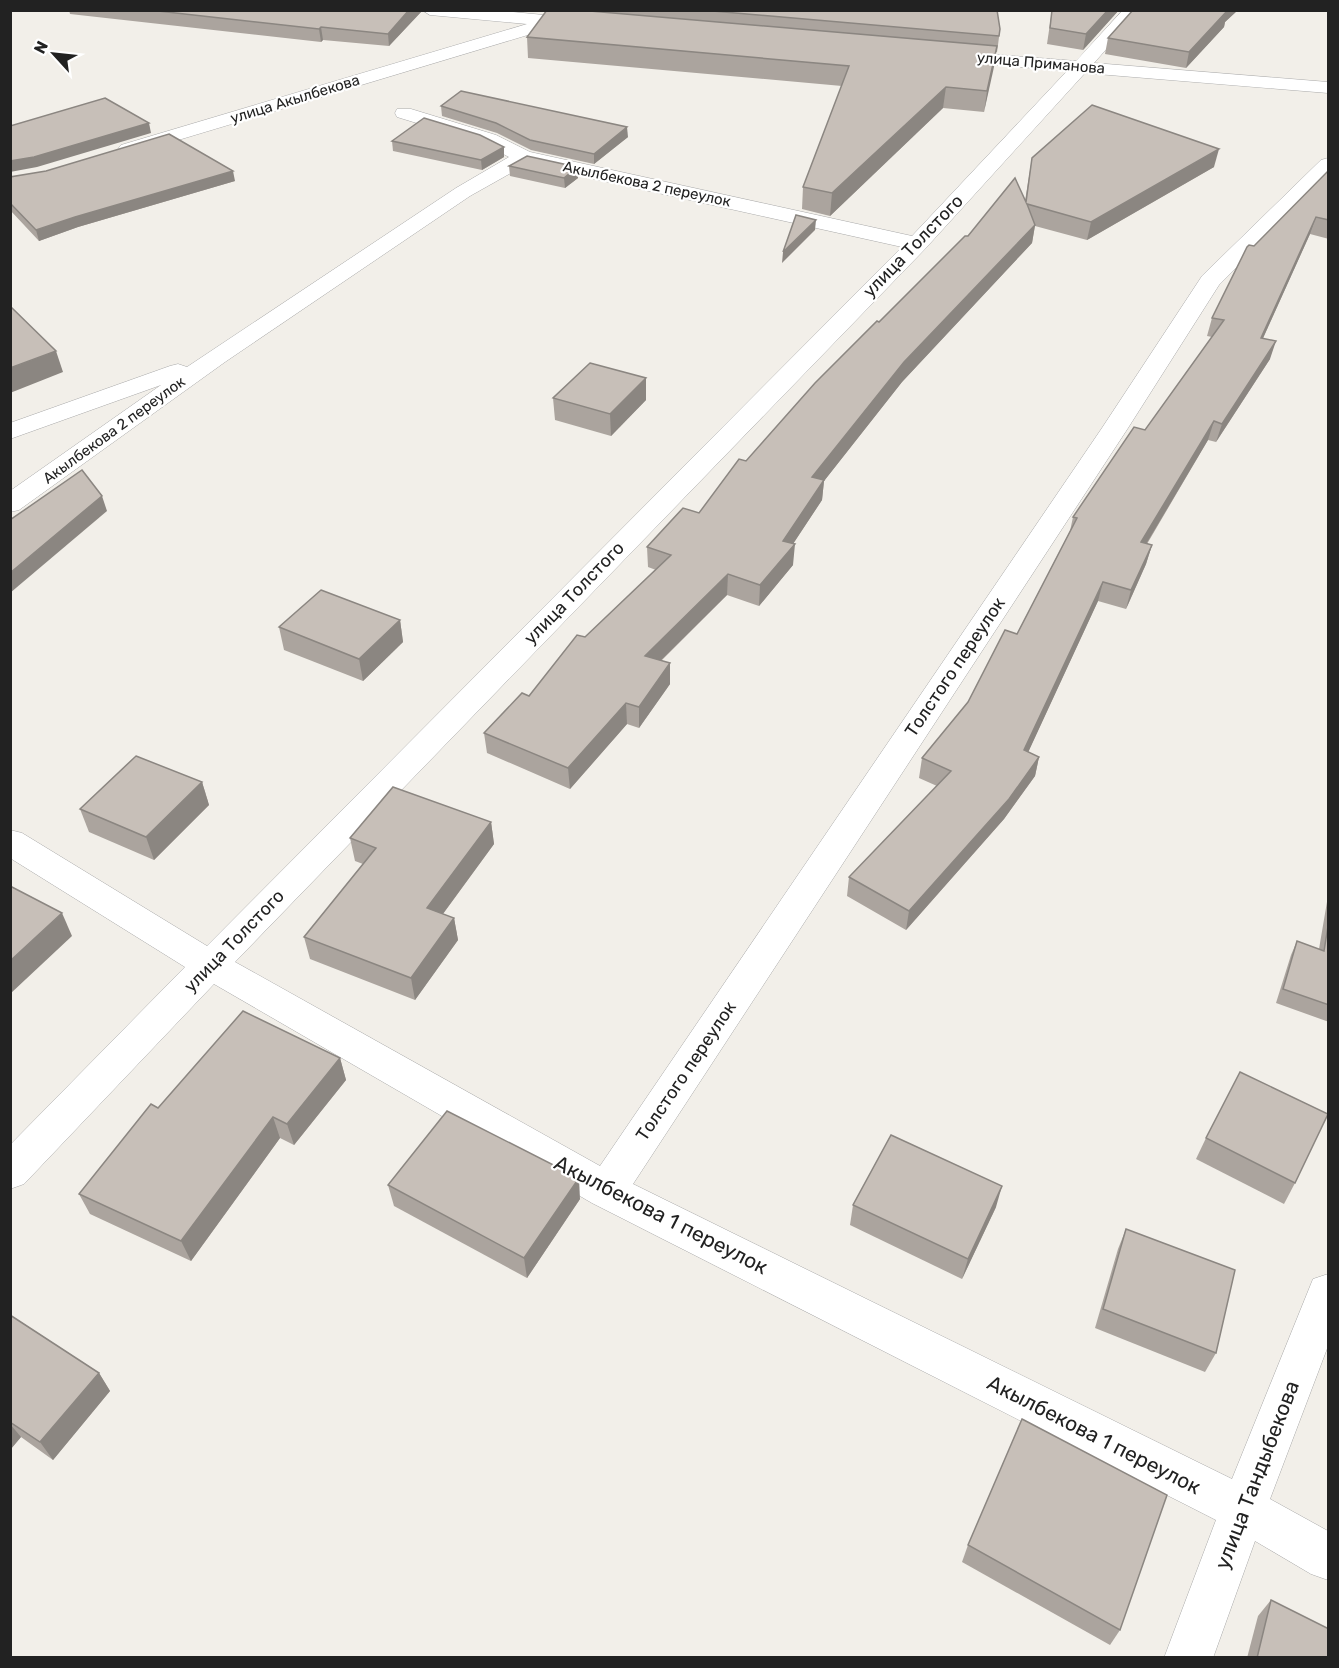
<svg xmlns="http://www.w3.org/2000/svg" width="1339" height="1668" viewBox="0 0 1339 1668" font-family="Rubik,sans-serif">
	<rect width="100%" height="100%" fill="#f2efe9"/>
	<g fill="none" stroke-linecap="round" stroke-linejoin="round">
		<defs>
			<g id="minor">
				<polygon points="422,10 492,10 585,19 591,20 594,24 591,28 585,29 542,25 541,31 135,153 121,153 118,149 121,145 527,24 430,15"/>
				<polygon points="1123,10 1141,10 1094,63 1328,82 1328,93 1085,73 925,249 235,962 600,1166 1102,428 1202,276 1321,160 1328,158 1328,175 1219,285 1128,428 633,1184 1232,1479 1313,1279 1328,1274 1328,1346 1270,1499 1328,1531 1328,1580 1311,1574 1255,1541 1213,1658 1164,1658 1216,1520 592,1203 214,984 24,1184 10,1189 10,1145 185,967 10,858 10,830 22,833 207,946 902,247 527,164 470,196 225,362 19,510 10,512 10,491 161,385 10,439 10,423 170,366 178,364 187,367 456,188 509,157 482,143 397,117 395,113 397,109 411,109 496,135 530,152 912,236 1067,71 951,61 945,60 942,56 945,52 951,51 1076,61"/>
			</g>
		</defs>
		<use href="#minor" stroke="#a9a9a9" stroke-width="1"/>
		<use href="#minor" fill="#fff" fill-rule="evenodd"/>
	</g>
	<g fill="#aba49e">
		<polygon points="69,10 420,10 421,12 389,46 323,40 321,42 70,14"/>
		<polygon points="547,10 997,10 1000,29 998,45 997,52 996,52 984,112 943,108 830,216 802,209 803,187 842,86 528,58 527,37"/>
		<polygon points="1052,10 1119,10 1083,50 1047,44"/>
		<polygon points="1133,10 1238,10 1225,22 1224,27 1186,68 1105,54 1108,38"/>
		<polygon points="441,106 628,137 594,164 531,150 497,133 442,116"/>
		<polygon points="392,141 504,147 504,157 482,170 393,151"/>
		<polygon points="1032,158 1214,167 1087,240 1035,226 1032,243 902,382 824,481 822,500 793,544 793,565 759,606 727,595 661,661 670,684 639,728 627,724 570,789 487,753 484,733 529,696 585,637 656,570 648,567 647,547 699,513 746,461 879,322 968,236 1025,201"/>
		<polygon points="509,166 577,167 578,178 565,188 510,176"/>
		<polygon points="1329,170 1329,239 1310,234 1263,338 1270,359 1216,442 1208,440 1147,544 1152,545 1146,564 1126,609 1098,601 1028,752 1039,757 1035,776 1004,819 906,930 847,896 849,877 937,786 919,778 922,758 968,702 1017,634 1070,531 1073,517 1145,430 1212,337 1207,336 1212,318 1254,246"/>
		<polygon points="10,177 235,181 78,227 39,241 10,210"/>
		<polygon points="646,378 646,400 611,436 555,420 553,398"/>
		<polygon points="400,620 403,642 363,681 284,650 279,627"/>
		<polygon points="202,782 209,805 154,860 89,832 80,809"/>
		<polygon points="491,822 494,844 443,914 454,918 458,940 415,1000 310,959 304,937 363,864 355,861 350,838"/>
		<polygon points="1329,890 1329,1022 1276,1003 1291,955 1297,941 1319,949"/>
		<polygon points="340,1058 346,1080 294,1145 280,1138 191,1261 90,1214 79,1194 158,1108"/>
		<polygon points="1206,1138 1295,1183 1284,1204 1196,1159"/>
		<polygon points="388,1185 580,1199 527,1278 394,1206"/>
		<polygon points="853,1205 996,1207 962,1279 850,1225"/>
		<polygon points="1126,1229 1216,1353 1205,1372 1095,1328 1118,1249"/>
		<polygon points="10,1315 99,1373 110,1391 53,1460 21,1437 10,1450"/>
		<polygon points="968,1545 1120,1630 1110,1645 962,1562"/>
		<polygon points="1271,1600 1329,1658 1247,1658 1258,1616"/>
	</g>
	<g fill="#8b8681">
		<polygon points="409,10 420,10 421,12 389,46 388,34"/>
		<polygon points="1108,10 1119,10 1083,50 1086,34"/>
		<polygon points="1224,10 1238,10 1225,22 1224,27 1186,68 1189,52"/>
		<polygon points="321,27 323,40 321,42 319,29"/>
		<polygon points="997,46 994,67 984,112 987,91"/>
		<polygon points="946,87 943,108 830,216 832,193"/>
		<polygon points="149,123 151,133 37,167 10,172 10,161"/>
		<polygon points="627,127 628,137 594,164 594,154"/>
		<polygon points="504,147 504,157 482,170 481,160"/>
		<polygon points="1219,149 1214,167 1087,240 1091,222"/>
		<polygon points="577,167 578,178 565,188 564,178"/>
		<polygon points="233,171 235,181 78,227 39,241 36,230 75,217"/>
		<polygon points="1316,217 1310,234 1255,356 1261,338"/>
		<polygon points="816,220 815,230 782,263 783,252"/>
		<polygon points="1035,225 1032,243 902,382 824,481 822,500 785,556 795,544 793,565 759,606 760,585 783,541 812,477 904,362"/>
		<polygon points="1276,341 1270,359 1216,442 1222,424"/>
		<polygon points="56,351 63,372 10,393 10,368"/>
		<polygon points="646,378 646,400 611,436 610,414"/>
		<polygon points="1214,421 1208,440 1136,561 1141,542"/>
		<polygon points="102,496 107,511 10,593 10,573"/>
		<polygon points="1152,545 1146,564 1126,609 1131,590"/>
		<polygon points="728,574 727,595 645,676 645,656"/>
		<polygon points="1103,582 1098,601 1020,770 1024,750"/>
		<polygon points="400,620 403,642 363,681 359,659"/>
		<polygon points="670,663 670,684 639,728 639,707"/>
		<polygon points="626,703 627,724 570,789 568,768"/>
		<polygon points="1039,757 1035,776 1004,819 906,930 909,911"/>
		<polygon points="202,782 209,805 154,860 146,837"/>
		<polygon points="491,822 494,844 431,930 427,908"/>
		<polygon points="62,913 72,936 10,994 10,961"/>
		<polygon points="454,918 458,940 415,1000 411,978"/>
		<polygon points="340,1058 346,1080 294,1145 287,1124"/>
		<polygon points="273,1117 280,1138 191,1261 181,1241"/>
		<polygon points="579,1178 580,1199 527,1278 524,1258"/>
		<polygon points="1002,1186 996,1207 962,1279 968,1259"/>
		<polygon points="99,1373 110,1391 53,1460 40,1442"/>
		<polygon points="10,1424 21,1437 10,1450"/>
	</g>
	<g fill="#c7bfb8" stroke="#8b8681" stroke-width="1.5">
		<polygon points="149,10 409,10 388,34 321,27 319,29"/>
		<polygon points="547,10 578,10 997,46 987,91 946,87 832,193 803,187 849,66 527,37"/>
		<polygon points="701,10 997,10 1000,29 999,36"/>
		<polygon points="1052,10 1108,10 1086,34 1050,28"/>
		<polygon points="1133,10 1224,10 1227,11 1189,52 1108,38"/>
		<polygon points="461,91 627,127 594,154 530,140 496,123 441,106"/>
		<polygon points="105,98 149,123 34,157 10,161 10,126"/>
		<polygon points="1092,105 1219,149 1091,222 1027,204 1035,225 904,362 812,477 824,480 783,541 795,544 760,585 728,574 645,656 670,663 639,707 626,703 568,768 484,733 522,693 529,696 577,635 585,637 671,555 647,547 683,508 699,513 739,459 746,461 815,383 877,321 879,322 965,236 968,236 1015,178 1026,202 1032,158"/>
		<polygon points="424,118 480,135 504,147 481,160 392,141"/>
		<polygon points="169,134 233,171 75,217 36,230 10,203 10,177 46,171"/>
		<polygon points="527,156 577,167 564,178 509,166"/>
		<polygon points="1329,170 1329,220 1316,217 1261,338 1276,341 1222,424 1214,421 1141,542 1152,545 1131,590 1103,582 1024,750 1039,757 1009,799 909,911 849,877 951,771 922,758 968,702 1005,630 1017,634 1077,518 1073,517 1134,427 1145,430 1224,320 1212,318 1247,247 1249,245 1254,246"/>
		<polygon points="796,215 816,220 783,252"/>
		<polygon points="10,306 56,351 10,368"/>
		<polygon points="590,363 646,378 610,414 553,398"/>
		<polygon points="82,470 102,496 10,573 10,520"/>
		<polygon points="321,590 400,620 359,659 279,627"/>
		<polygon points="136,756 202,782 146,837 80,809"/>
		<polygon points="393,787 491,822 427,908 454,918 411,978 304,937 376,848 350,838"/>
		<polygon points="10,886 62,913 10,961"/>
		<polygon points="1329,920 1329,1005 1283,989 1297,941 1324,951"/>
		<polygon points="243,1011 340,1058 287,1124 273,1117 181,1241 79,1194 151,1104 158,1108"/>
		<polygon points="1240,1072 1328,1114 1295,1183 1206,1138"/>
		<polygon points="447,1111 579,1178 524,1258 388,1185"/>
		<polygon points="891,1135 1002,1186 968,1259 853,1205"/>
		<polygon points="1126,1229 1235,1270 1216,1353 1103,1309"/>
		<polygon points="10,1315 99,1373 40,1442 10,1422"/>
		<polygon points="1022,1419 1167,1495 1120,1630 968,1545"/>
		<polygon points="1271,1600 1329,1629 1329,1658 1257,1658"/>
	</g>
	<g text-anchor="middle" stroke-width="4.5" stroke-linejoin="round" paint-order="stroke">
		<g font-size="15" fill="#222" stroke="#fff">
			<text transform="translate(1041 63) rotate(5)" y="5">улица Приманова</text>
			<text transform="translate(295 99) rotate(-17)" y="5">улица Акылбекова</text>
			<text transform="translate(647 184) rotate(12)" y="5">Акылбекова 2 переулок</text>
			<text transform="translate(114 430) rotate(-36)" y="5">Акылбекова 2 переулок</text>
		</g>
		<g font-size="18" fill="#222" stroke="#fff">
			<text transform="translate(913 246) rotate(-46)" y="6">улица Толстого</text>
			<text transform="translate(574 593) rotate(-46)" y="6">улица Толстого</text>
			<text transform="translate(955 667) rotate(-56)" y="6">Толстого переулок</text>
			<text transform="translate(234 941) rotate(-46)" y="6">улица Толстого</text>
			<text transform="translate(686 1071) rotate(-56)" y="6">Толстого переулок</text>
		</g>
		<g font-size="21" fill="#222" stroke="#fff">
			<text transform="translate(661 1215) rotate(27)" y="7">Акылбекова 1 переулок</text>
			<text transform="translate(1094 1435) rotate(27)" y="7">Акылбекова 1 переулок</text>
			<text transform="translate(1257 1475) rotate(-69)" y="7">улица Тандыбекова</text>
		</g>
	</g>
	<rect width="1339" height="1668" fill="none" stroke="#222222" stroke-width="24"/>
	<g transform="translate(54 54) rotate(297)" stroke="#ffffff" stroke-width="4.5" paint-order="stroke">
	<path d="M0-4.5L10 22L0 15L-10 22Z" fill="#222222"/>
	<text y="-9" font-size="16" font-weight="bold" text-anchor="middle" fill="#222222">N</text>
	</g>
</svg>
